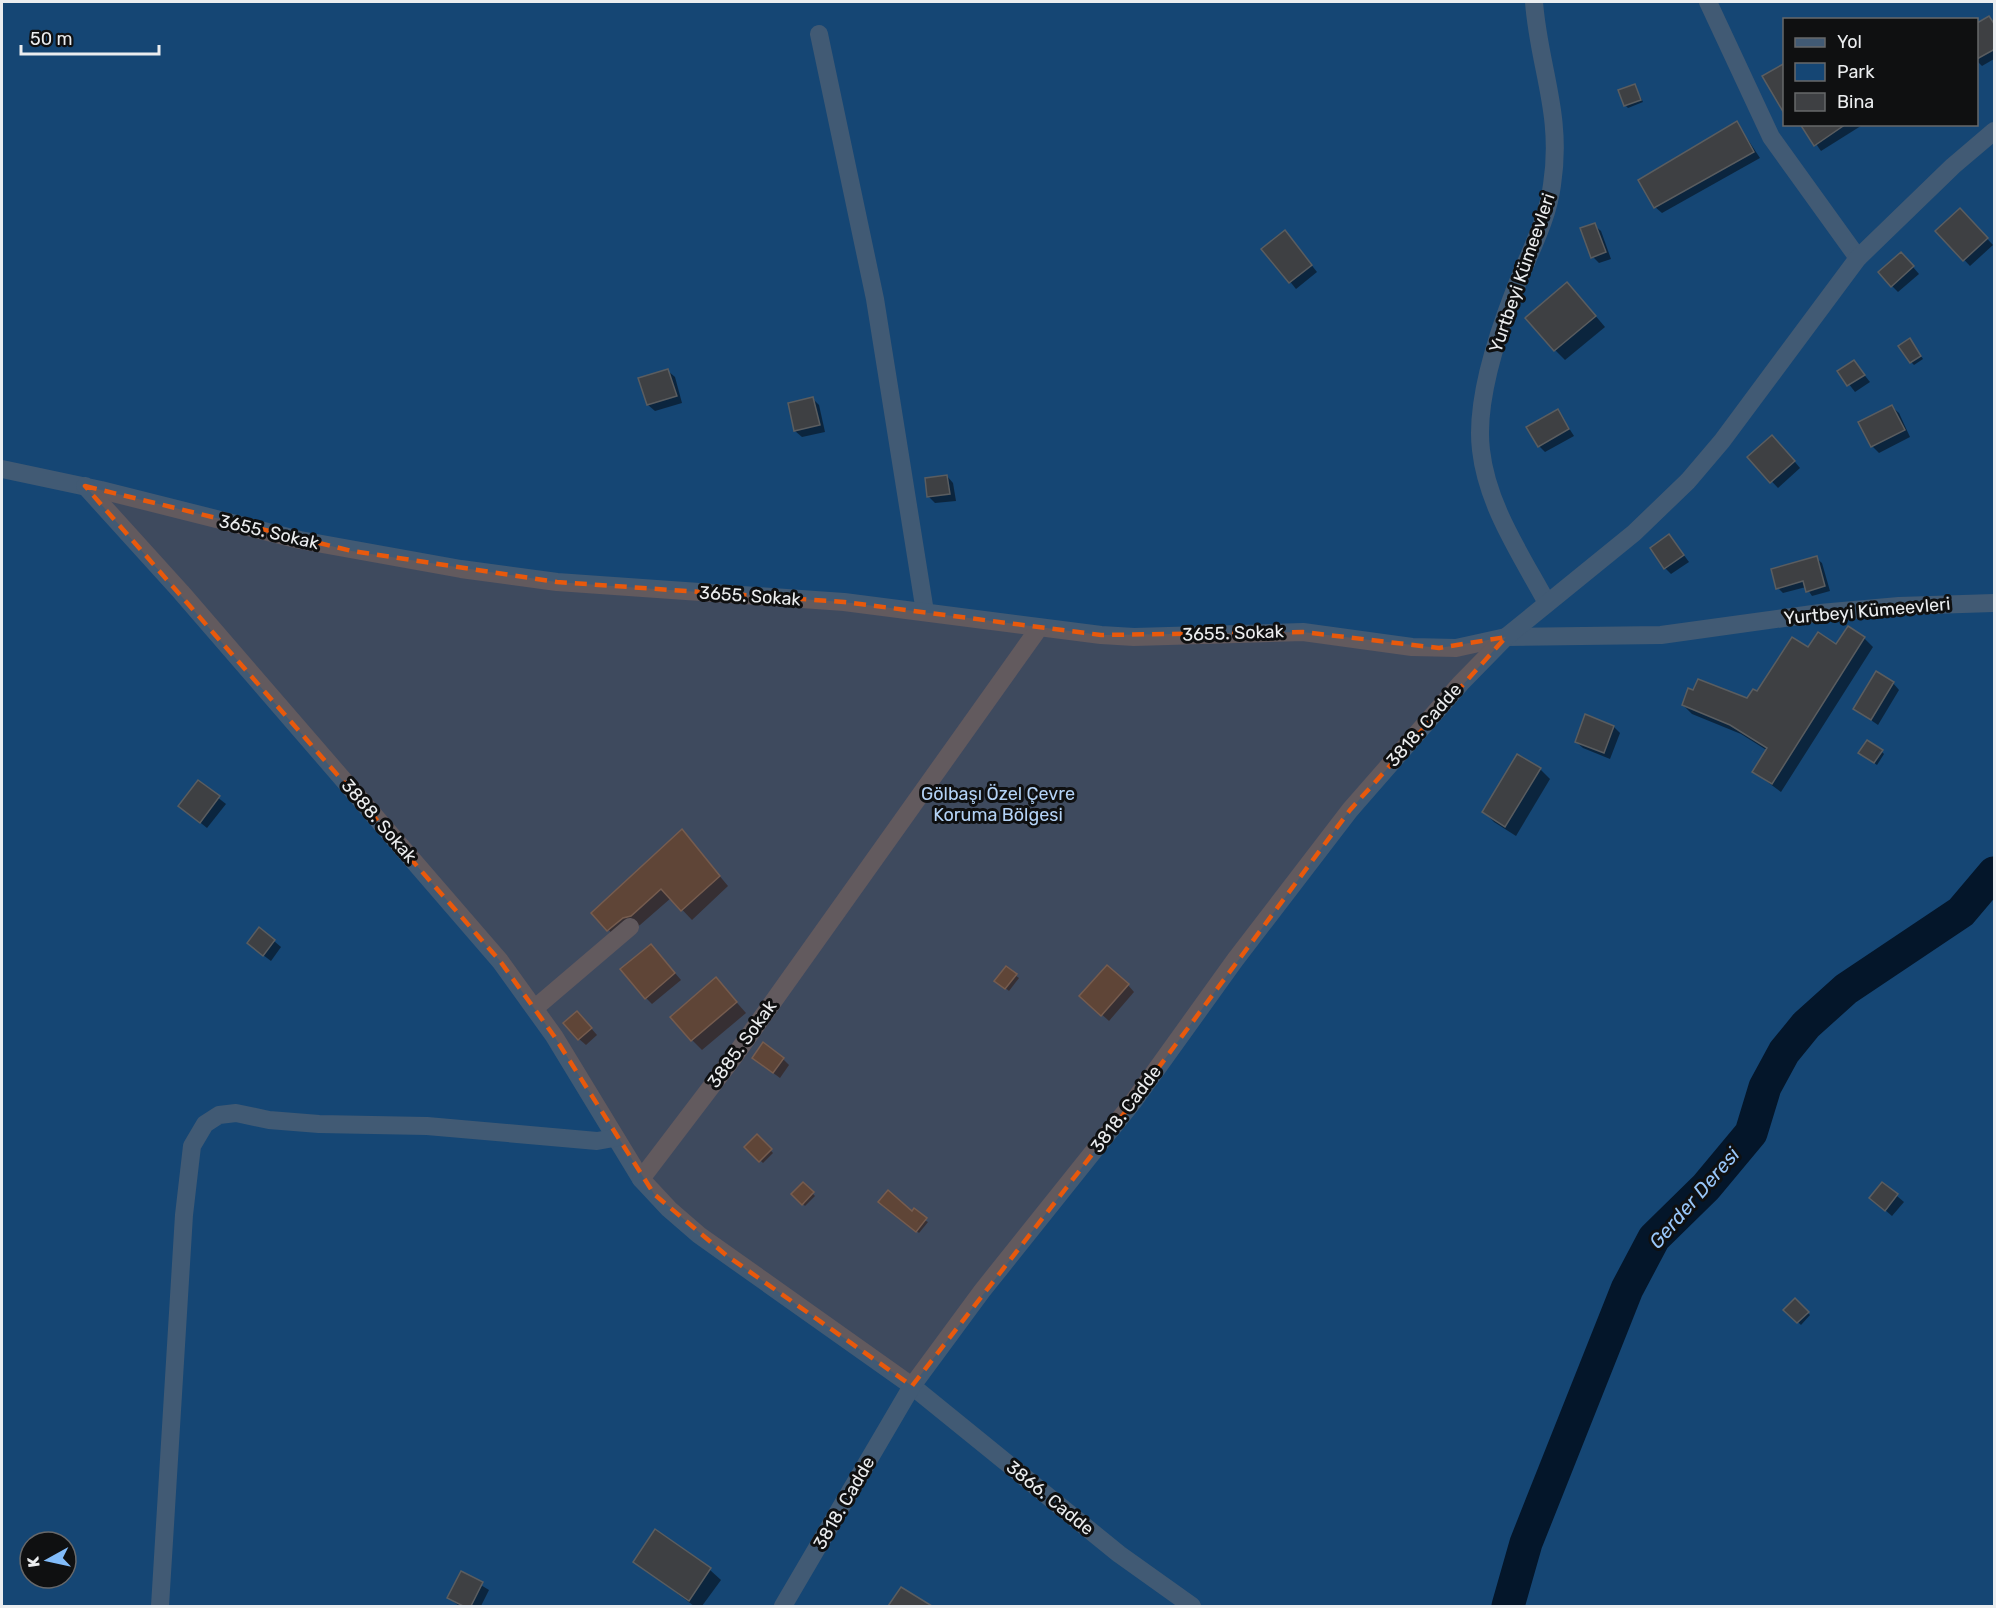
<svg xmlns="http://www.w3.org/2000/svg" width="1996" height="1608" viewBox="0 0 1996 1608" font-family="Rubik,sans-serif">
	<rect width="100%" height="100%" fill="#25272a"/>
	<path fill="#154674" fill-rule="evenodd" d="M2 2H1994V1606H2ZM1784 20H1976V124H1784ZM30 1542H66V1578H30Z"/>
	<g fill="#0007">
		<polygon points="1989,18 1994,23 1994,59 1982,66 1976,60 1976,25"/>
		<polygon points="1635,86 1643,102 1628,108 1625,105"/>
		<polygon points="1737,123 1760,158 1662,213 1655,207"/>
		<polygon points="1802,124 1864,124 1821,151"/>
		<polygon points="1960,210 1993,245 1970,266 1937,231"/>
		<polygon points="1594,225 1601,231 1611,259 1599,263 1593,257"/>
		<polygon points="1291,239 1317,272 1296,289 1264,249"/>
		<polygon points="1907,260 1919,274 1898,292 1892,286"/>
		<polygon points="1577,294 1605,327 1565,360 1555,350"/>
		<polygon points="1912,343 1923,359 1914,365 1911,362"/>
		<polygon points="1854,362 1870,382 1855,392 1839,371"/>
		<polygon points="668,371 675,377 682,403 655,411 648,405 640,379"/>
		<polygon points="813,399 819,405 825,432 802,437 795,431"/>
		<polygon points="1892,407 1899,413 1910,437 1879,453 1872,446"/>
		<polygon points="1558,411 1574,436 1545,452 1539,446"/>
		<polygon points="1779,443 1800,468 1778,488 1749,457"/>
		<polygon points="947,476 953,483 956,501 935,503 929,497"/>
		<polygon points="1675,543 1689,562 1671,574 1665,568"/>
		<polygon points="1816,558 1822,563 1830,591 1812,596 1806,587 1783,593 1778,588"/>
		<polygon points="1864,638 1873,647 1781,792 1754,772 1768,751 1741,734 1692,714 1683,705 1748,700 1809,649 1836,646"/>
		<polygon points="1893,683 1899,690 1878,725 1855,709"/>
		<polygon points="1614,727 1620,733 1610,759 1583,748 1576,742"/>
		<polygon points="1882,752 1884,754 1877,765 1863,755"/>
		<polygon points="1540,769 1550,779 1516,836 1494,822 1484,812"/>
		<polygon points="198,782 226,804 207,828 180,806"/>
		<polygon points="682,831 728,886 692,920 671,898 640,925 633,928 618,940 593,913"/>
		<polygon points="274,941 281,947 271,961 255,949"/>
		<polygon points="657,952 681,980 652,1004 646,998"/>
		<polygon points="1006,968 1019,978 1009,991 999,983"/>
		<polygon points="716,979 746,1013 702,1050 692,1040"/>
		<polygon points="1128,985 1134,992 1109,1021 1088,1002"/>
		<polygon points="583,1019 597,1035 586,1045 579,1039"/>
		<polygon points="783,1059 789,1065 780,1078 761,1064"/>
		<polygon points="757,1136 773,1153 763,1163 746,1147"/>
		<polygon points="803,1184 815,1196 805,1206 793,1194"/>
		<polygon points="1883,1184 1904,1202 1892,1216 1878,1204"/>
		<polygon points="883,1204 912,1213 928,1222 919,1233"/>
		<polygon points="1795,1300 1810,1315 1801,1325 1785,1310"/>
		<polygon points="656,1531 710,1570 721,1580 702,1606 694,1606 635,1562"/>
		<polygon points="461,1573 489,1590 481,1606 459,1606 449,1598"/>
	</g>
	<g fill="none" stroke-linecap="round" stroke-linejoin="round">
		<polyline stroke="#04162a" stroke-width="33" points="1508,1606 1526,1543 1627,1289 1654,1238 1706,1187 1751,1133 1765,1087 1784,1052 1806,1025 1846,989 1961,912 1994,873"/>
	</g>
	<g fill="#3e4043" stroke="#5a5d60" stroke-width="1.5">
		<polygon points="1989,16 1995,25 1995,49 1977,59 1977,23"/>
		<polygon points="1785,63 1785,115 1762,76"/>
		<polygon points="1635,84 1641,100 1624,106 1618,90"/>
		<polygon points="1737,121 1754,152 1654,208 1638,180"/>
		<polygon points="1800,124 1846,124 1814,146"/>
		<polygon points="1960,208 1988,238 1963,261 1935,231"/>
		<polygon points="1595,223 1606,252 1591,258 1580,228"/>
		<polygon points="1285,230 1312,265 1289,283 1261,249"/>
		<polygon points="1901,252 1914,266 1891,287 1878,272"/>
		<polygon points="1567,282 1596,316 1554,351 1525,318"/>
		<polygon points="1910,338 1921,356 1910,363 1898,346"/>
		<polygon points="1854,360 1865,375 1847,386 1837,371"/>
		<polygon points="668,369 677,396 647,405 638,378"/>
		<polygon points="813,397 820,425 794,431 788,403"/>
		<polygon points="1892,405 1905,430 1871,447 1858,422"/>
		<polygon points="1558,409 1569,429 1538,447 1526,427"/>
		<polygon points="1772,435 1795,461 1770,483 1747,457"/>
		<polygon points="947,475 950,494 927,497 925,478"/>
		<polygon points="1669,534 1684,555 1664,569 1650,548"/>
		<polygon points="1817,556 1825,586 1806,592 1803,581 1776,589 1771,569"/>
		<polygon points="1848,626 1865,637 1772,784 1752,772 1767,748 1730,725 1682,705 1688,688 1693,690 1698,679 1747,698 1753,689 1757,691 1792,637 1808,647 1818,632 1836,644"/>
		<polygon points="1876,671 1894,682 1871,720 1853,709"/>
		<polygon points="1585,714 1614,726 1604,753 1575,742"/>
		<polygon points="1867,740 1883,750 1874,763 1858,753"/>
		<polygon points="1517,754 1541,768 1505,827 1482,812"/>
		<polygon points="198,780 220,796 200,823 178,806"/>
		<polygon points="682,829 720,876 681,911 661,889 631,916 623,918 607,931 591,913"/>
		<polygon points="259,927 275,940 263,956 247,943"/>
		<polygon points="651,944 675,973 645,999 620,969"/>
		<polygon points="1107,965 1129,984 1101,1016 1079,996"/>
		<polygon points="1006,966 1017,974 1005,989 994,981"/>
		<polygon points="716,977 737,1002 691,1041 670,1017"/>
		<polygon points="577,1011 592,1028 578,1040 563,1023"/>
		<polygon points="763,1042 784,1058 773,1073 752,1058"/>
		<polygon points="757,1134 772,1149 759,1162 744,1147"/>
		<polygon points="803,1182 814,1192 802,1205 791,1194"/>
		<polygon points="1882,1182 1898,1194 1885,1211 1869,1198"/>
		<polygon points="888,1190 912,1211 914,1208 927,1218 916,1232 878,1202"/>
		<polygon points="1795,1298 1809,1312 1797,1323 1783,1310"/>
		<polygon points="655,1529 711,1568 689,1601 633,1562"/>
		<polygon points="461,1571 483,1582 471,1606 463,1606 447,1598"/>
		<polygon points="901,1587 932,1606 888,1606"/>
	</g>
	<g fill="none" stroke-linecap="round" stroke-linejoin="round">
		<g stroke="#415a74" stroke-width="18">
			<path d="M1534 2C1539 68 1563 114 1552 185 1547 223 1527 256 1514 292 1497 336 1475 402 1481 450 1487 505 1521 555 1547 603"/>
			<polyline points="1708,2 1771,137 1858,258"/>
			<polyline points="819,34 875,299 925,612"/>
			<polyline points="2,469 101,490 300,540 461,569 557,582 844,602 1101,635 1134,637 1303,632 1412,647 1456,648 1506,637 1661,635 1820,613 1899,606 1994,603"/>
			<polyline points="85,486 181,592 500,961 554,1036 641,1179"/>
			<polyline points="1039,628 733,1058 641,1179 669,1209 699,1235 912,1386 1119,1554 1192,1606"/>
			<polyline points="535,1008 630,927"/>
			<polyline points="160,1606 184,1215 192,1146 205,1124 219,1115 236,1113 269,1120 319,1124 427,1126 597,1141 614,1138"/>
			<polyline points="783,1606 912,1386 982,1291 1133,1102 1235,960 1350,810 1461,683 1506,637 1634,533 1688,481 1722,441 1858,258 1953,166 1994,131"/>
		</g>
	</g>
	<path fill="#e8590c" fill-opacity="0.2" stroke="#e8590c" stroke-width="4.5" stroke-dasharray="12 8" stroke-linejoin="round" d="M85 486 352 551 557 582 844 602 1101 635 1303 632 1439 648 1506 637 1350 810 1133 1102 912 1386 726 1255 654 1194 554 1036 500 961Z"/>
	<g text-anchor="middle" stroke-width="6" stroke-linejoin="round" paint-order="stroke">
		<g font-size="18" fill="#ebedef" stroke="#0f1011">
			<text transform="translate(1522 273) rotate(-71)" y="6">Yurtbeyi Kümeevleri</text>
			<text transform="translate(269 532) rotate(13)" y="6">3655. Sokak</text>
			<text transform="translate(750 596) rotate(4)" y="6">3655. Sokak</text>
			<text transform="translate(1867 611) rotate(-5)" y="6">Yurtbeyi Kümeevleri</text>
			<text transform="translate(1233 633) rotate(-2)" y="6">3655. Sokak</text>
			<text transform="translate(1424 725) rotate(-49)" y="6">3818. Cadde</text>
			<text transform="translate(379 821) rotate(49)" y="6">3888. Sokak</text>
			<text transform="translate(742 1044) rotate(-54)" y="6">3885. Sokak</text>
			<text transform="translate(1126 1109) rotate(-53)" y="6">3818. Cadde</text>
			<text transform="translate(1050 1498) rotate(39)" y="6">3866. Cadde</text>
			<text transform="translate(844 1503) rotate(-60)" y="6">3818. Cadde</text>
		</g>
		<g font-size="18" fill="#b4d3f6" stroke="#0f1011">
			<text x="998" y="800">Gölbaşı Özel Çevre<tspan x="998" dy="21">Koruma Bölgesi</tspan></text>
		</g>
		<g font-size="20" font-style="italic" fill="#98c6f9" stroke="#0f1011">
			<text transform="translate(1694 1198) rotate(-49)" y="7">Gerder Deresi</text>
		</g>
	</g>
	<rect width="1996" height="1608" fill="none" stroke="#ebedef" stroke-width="6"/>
	<rect x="1783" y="18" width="195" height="108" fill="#0f1011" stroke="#67686a" stroke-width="1.5"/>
	<rect x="1795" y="38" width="30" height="9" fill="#415a74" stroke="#67686a" stroke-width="1.5"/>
	<text x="1837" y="48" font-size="18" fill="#ebedef">Yol</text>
	<rect x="1795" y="63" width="30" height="18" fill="#154674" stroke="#67686a" stroke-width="1.5"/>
	<text x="1837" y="78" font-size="18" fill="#ebedef">Park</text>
	<rect x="1795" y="93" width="30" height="18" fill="#3e4043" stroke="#67686a" stroke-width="1.5"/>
	<text x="1837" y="108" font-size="18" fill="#ebedef">Bina</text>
	<g transform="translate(48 1560) rotate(262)"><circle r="28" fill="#0f1011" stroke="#67686a" stroke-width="1.5"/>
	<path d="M0-4.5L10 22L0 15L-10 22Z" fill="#82bcfa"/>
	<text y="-9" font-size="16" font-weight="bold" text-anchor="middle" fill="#ebedef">K</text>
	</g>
	<path d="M21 45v9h138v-9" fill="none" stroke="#ebedef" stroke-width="3"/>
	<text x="30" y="45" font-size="18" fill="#ebedef" stroke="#0f1011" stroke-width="4.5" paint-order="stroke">50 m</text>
</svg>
